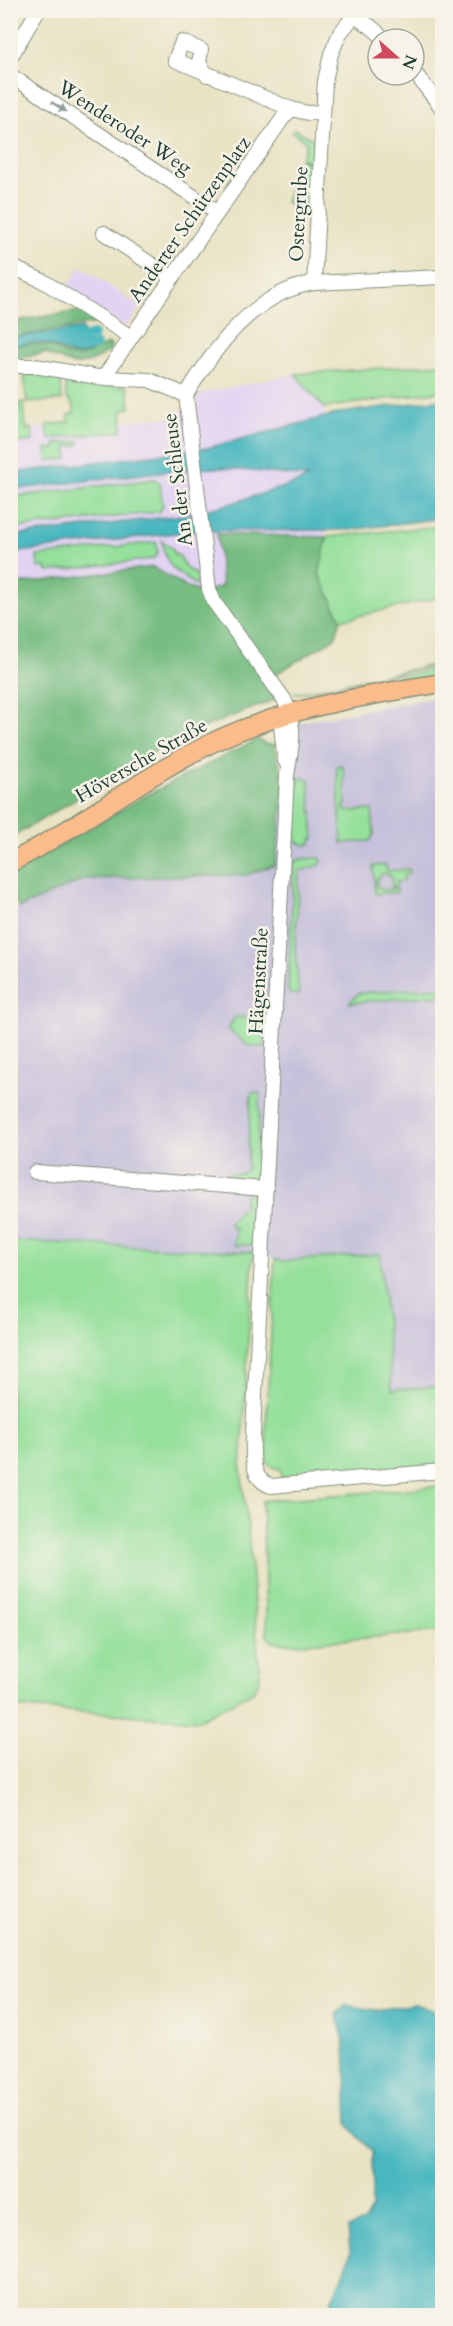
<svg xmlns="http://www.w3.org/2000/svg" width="453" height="2326" viewBox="0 0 453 2326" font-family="Cardo,serif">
	<rect width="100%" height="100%" fill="#f7f3e8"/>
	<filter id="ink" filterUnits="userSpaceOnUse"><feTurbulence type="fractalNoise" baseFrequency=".0167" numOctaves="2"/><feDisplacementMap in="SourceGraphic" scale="12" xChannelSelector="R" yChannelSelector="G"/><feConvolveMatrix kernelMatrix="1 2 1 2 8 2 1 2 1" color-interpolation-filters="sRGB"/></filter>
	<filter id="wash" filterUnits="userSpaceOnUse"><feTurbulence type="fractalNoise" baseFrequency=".008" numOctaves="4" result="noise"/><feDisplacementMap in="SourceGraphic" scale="24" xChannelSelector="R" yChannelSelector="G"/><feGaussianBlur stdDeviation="1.35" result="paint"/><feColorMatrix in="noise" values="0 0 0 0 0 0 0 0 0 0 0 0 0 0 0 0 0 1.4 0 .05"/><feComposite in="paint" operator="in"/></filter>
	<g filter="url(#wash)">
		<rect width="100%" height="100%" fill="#e9e3c4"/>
		<g fill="#e3d3f2">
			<polygon points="81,266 140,307 128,325 123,326 65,290"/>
			<polygon points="295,374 324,408 327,537 218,534 222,587 202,593 186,587 153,567 11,585 10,430 175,417 203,393"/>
		</g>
		<polygon fill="#c6c0da" points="442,696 442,1386 392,1390 380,1254 282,1261 253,1252 11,1241 11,911 151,829 288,773 289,724"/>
		<g fill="#95e09b" stroke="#5a8e68" stroke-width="1.5">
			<polygon points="295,129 314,140 312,162 301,158 307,143 292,132"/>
			<polygon points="300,159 312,164 308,210 286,202"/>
			<polygon points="442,364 442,391 324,408 295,374"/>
			<polygon points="24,373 61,379 62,400 27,403"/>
			<polygon points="66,380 100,385 128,387 130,408 123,409 122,431 49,439 47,425 69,422 69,414 74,413 74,406 66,397"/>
			<polygon points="24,402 26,429 32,428 33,441 11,444 11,412 19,411 19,403"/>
			<polygon points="79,441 79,445 67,447 68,459 47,461 46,448 55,449 55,444"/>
			<polygon points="155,479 160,483 163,506 159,512 11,529 11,497"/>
			<polygon points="442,526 442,597 341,620 319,574 327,537"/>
			<path d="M162 541 173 549 174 555H179L186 568 200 577 196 585C175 572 166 567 162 541Z"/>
			<polygon points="156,542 158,553 153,559 47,572 46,567 38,568 37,556"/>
			<polygon points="442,663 442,665 294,694"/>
			<polygon points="442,668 442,675 332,694 328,691"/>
			<polygon points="343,765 346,806 344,806 344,811 372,810 374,834 370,841 342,843 337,766"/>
			<polygon points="298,778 309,779 314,839 311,839 311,844 304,845 295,841"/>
			<polygon points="320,858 322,861 320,865 299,871 295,947 299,994 290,994 288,990 294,862 301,859"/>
			<polygon points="386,865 387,871 409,869 409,874 404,875 404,881 396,882 396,886 392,887 392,877 387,874 382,874 376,881 379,888 384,890 397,888 397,892 375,894 373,866"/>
			<polygon points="442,987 442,995 349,1003 359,993"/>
			<polygon points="235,1017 266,1019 264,1047 249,1046 228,1029"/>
			<polygon points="253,1093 260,1093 256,1185 224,1182 224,1176 226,1174 241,1174 247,1169 251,1095"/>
			<polygon points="245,1193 256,1194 253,1245 234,1245 236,1228 232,1228 229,1223 244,1206"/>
			<polygon points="11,1241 253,1252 241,1471 248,1528 260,1679 253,1692 199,1720 11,1707"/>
			<polygon points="380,1254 392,1390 442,1386 442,1466 281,1477 281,1470 270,1466 267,1462 266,1425 275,1259 282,1261"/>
			<polygon points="442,1486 442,1631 296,1644 272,1642 267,1636 262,1501"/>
		</g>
		<g fill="#78be83" stroke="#4c7e5c" stroke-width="1.5">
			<polygon points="85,310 97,323 11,337 10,322"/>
			<polygon points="33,344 50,346 67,355 79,357 108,344 111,345 110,351 91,362 74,365 45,353 11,359 11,347"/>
			<polygon points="217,534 327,537 319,574 341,620 335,638 266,680 276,699 177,738 11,838 10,585 153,567 186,587 202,593 222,586"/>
			<polygon points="258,739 266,744 275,744 285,788 275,865 246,875 85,879 19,908 11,892 10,874 147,795"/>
		</g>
		<g fill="#48b7bf" stroke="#347a7a" stroke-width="1.5">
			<path d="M82 328 92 352C71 359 69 352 50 345 37 340 23 344 11 346V338Z"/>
			<polygon points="442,399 442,518 350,530 192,531 11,553 10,536 191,514 232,503 299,482 308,477 222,468 185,469 11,490 11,473 207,448 340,413"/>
			<polygon points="415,2004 442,2014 442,2315 329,2315 332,2298 345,2271 350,2252 348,2228 364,2222 372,2207 372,2152 348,2125 345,2045 337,2014 346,2005 376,2010"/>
		</g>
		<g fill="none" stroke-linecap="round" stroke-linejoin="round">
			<g stroke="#48b7bf" stroke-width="10">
				<polyline points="73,341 93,335"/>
				<polyline points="90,347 96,345"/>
			</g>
		</g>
	</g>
	<g filter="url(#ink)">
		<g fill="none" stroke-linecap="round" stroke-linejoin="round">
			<defs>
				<g id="minor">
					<polyline points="346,10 370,26 385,39"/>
					<polyline points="10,58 38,10"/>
					<polyline points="414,72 442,108"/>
					<polyline points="10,75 217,212"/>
					<polyline points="207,75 199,63 201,50 182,42 175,60 291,109"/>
					<polyline points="104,233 172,278"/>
					<polyline points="10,266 43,281 131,337"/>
					<polyline points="314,283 442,277"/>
					<polyline points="10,366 35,366 103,378 149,380 186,395"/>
					<polyline points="103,378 283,118 291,109 308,113 322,112"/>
					<path d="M186 395 209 589 214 602 284 699C297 727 292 746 287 775L253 1433C253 1452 249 1479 271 1486L442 1471"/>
					<path d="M186 395C215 347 255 292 314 283L325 81 331 54 340 33 359 10"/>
					<polyline points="280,718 285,761"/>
					<polyline points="35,1172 266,1189"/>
				</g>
				<path id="major" d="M10 863C83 825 147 773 222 738 291 707 369 695 442 683"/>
			</defs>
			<use href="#minor" stroke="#84907c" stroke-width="16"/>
			<use href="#major" stroke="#84907c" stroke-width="21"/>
			<use href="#minor" stroke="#fff" stroke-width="14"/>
			<use href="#major" stroke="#fabc8b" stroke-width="18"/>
		</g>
		<defs><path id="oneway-solid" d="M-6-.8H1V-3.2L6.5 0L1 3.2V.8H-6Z" transform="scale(1.5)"/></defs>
		<use fill="#8f9e9a" href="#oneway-solid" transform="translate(59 107) rotate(33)"/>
	</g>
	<g text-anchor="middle" stroke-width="5" stroke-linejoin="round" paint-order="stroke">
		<g font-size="20" fill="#1f3d34" stroke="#f7f3e8">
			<text transform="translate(125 127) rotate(33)" y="7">Wenderoder Weg</text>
			<text transform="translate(298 214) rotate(-87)" y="7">Ostergrube</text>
			<text transform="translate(189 219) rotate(-55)" y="7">Anderter Schützenplatz</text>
			<text transform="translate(177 480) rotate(-97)" y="7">An der Schleuse</text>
			<text transform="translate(141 760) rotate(-30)" y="7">Höversche Straße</text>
			<text transform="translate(258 981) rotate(-87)" y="7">Hägenstraße</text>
		</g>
	</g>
	<rect width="453" height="2326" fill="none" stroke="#f7f3e8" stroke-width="36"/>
	<g transform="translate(396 57) rotate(111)"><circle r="28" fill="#f7f3e8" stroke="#a1aaa0" stroke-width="1.5"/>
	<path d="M0-4.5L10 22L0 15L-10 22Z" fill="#d1495b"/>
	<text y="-9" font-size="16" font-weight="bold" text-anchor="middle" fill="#1f3d34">N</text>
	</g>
</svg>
